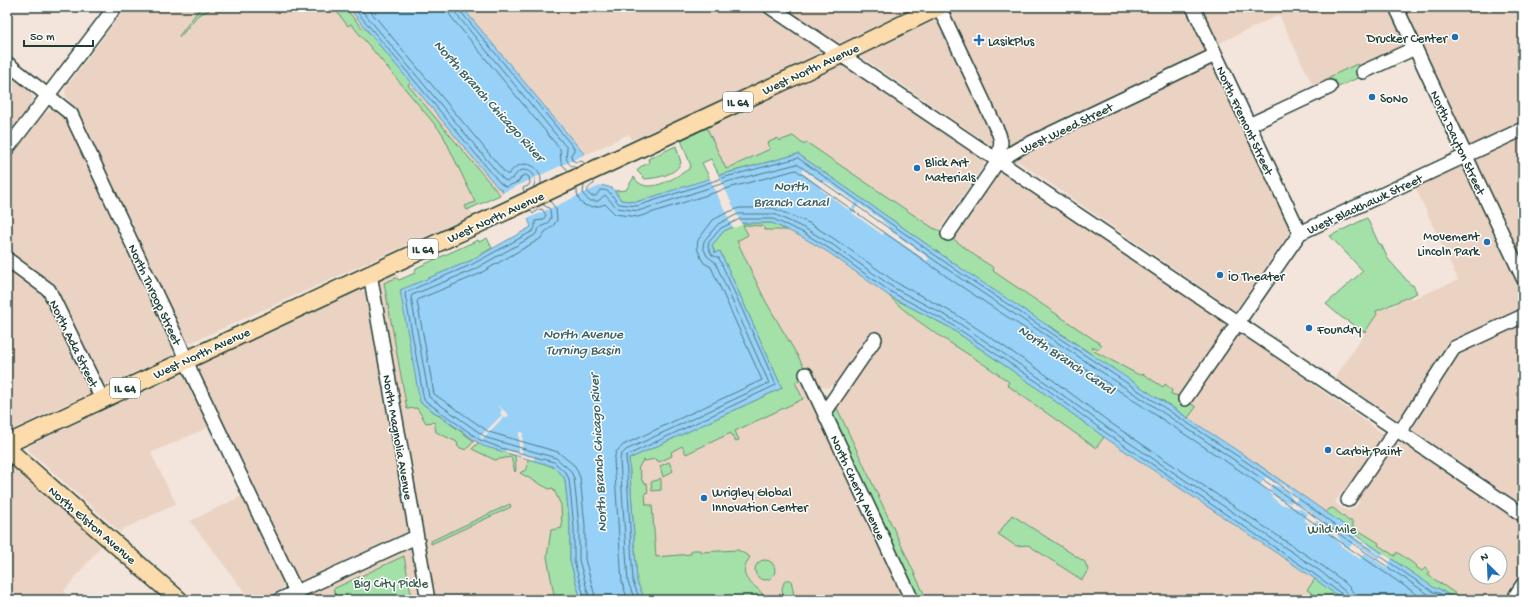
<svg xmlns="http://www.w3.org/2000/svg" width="1530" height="607" viewBox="0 0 1530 607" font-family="'Gochi Hand',sans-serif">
	<rect width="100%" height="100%" fill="#f3e5dc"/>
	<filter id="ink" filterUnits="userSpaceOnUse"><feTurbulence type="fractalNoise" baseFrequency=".025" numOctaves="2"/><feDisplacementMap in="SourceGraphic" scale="8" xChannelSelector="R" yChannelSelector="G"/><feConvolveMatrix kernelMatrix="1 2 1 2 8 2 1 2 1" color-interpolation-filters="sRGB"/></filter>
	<g filter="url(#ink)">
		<g fill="#ebd3c3" fill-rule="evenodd">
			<polygon points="126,7 348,7 498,188 500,188 504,193 470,209 473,215 188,344 80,118 65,94 66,87"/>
			<polygon points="462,7 915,7 689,115 632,140 629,134 585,155"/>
			<polygon points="964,7 1390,7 1407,43 1313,86 1279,15 1224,41 1205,53 998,150 860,56"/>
			<polygon points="1403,7 1523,7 1523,122 1469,147"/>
			<polygon points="1211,64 1291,230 1236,311 1013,158"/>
			<path d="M842 65H844L983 159 984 165 939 230 946 235 999 170H1004L1226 320 1225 328 1179 396 1189 403 1235 335 1242 334 1385 435 1346 491 1343 490 1335 502 1341 508 1348 511 1356 507 1359 502V498L1395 444 1401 442 1523 524V575L1506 600H1456L1356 535 1350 521 1333 510 1329 509 1326 513 1256 463 962 269 727 173 707 128ZM1476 553H1500V577H1476Z"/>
			<polygon points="7,71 30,89 33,97 31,104 7,136"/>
			<polygon points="55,110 63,115 173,346 173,353 169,357 106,385 101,382 58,293 55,289 7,253 7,162 43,115 49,111"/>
			<polygon points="1523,136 1523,266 1473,159"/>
			<polygon points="1462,165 1523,295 1523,307 1455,340 1400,421 1335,378 1377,314 1375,312 1395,305 1398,301 1410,296 1412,299 1458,280 1415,187"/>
			<polygon points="741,223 772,223 802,237 828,252 889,296 949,327 1104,437 1315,579 1343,600 927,600 837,408 880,343 868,335 836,383 826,388 815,383 807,372 765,300 737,241 748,235"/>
			<polygon points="7,265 45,294 92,391 90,393 7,432"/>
			<polygon points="397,273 420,402 500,452 552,466 563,476 570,561 581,600 432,600 378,282"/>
			<polygon points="359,290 365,291 368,295 409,529 407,532 300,581 295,578 199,375 198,369 200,365"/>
			<polygon points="1523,322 1523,505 1413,430 1411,426 1462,350"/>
			<polygon points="182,374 188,382 209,427 151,453 172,496 177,504 123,529 120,532 27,449 28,446"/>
			<polygon points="802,379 906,600 645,600 629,459"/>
			<polygon points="7,461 102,545 64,591 69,600 7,600"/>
			<polygon points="242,496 283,583 283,588 280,591 261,600 248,600 243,590 190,521"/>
			<polygon points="406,547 410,548 413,550 422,600 292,600"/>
		</g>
		<g fill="#a4e1a8" stroke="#628f6e">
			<polygon points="201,7 216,7 198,15 180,37 179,36"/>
			<polygon points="333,7 344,7 363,29 365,28 411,82 408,85 500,195 467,210 465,206 475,202 442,133 351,24 348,26"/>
			<polygon points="1357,64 1362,76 1334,89 1329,77"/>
			<path d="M707 128 726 169 770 149 767 143 778 138 779 141 793 136 804 145 806 142 933 228C946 232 957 242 968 250 976 257 985 262 994 268L993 271 1102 345 1099 349 1093 347 1092 350 1139 375 1143 374 1163 387 1165 384 1172 390 1171 394 1179 396 1196 407 1188 418 1162 400 1121 383 1114 369 1106 364 1104 367 1090 353 1050 326H1040C1029 314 1025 306 1008 305 997 293 991 284 975 283L962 269 798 154 719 175 711 159 702 163 710 179 636 202 621 200 615 191 626 190 634 177C645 198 676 177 689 169L691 166 681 140Z"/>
			<path d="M676 146 681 163C675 175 658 178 645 179L637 171 640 167 649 163 648 159Z"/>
			<path d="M1367 218 1379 244H1381L1388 259 1411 285H1413L1417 293C1402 299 1390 306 1376 311L1377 314 1365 332 1341 317 1326 304 1363 271 1330 236Z"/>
			<path d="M741 223H772L787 230H765L763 226 743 225 748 235 737 241 765 300 807 372 802 379 795 382 803 399 735 431 739 440 735 441 731 433 686 454 682 446 671 452 672 456 659 462 655 459 645 461 643 460 638 469 640 471 642 481 647 484 648 492 645 493 646 505H652L656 557 691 554V550H700L701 552 738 550 750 557C733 583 760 582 765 600H645L637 582 629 459 782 388 720 251 715 253 712 245 724 231Z"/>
			<polygon points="487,238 492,248 470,261 429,278 420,402 474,441 466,450 458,447 457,442 436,432 434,422 426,423 417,408 407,409 384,283 396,278 399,280 415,273 416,268 478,240 479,242"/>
			<path d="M889 296 949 327 1033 385 1104 437 1096 448 1007 385 1009 382C971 353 922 330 889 296Z"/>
			<polygon points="837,408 927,600 917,600 832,417"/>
			<polygon points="478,443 515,456 516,469 515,472 511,457 495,460 472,449"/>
			<path d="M528 459C542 463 558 465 565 480L570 527V561L581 600H555L547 557 551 530 562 528 561 505 553 488 549 489 520 473 527 469Z"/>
			<polygon points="669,462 673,471 663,477 660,466"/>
			<polygon points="1256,463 1326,513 1329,509 1333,508 1349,521 1352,521 1353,527 1379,543 1378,545 1395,556 1397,552 1417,566 1416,567 1422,571 1425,568 1430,572 1428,575 1465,600 1456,600 1438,588 1437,590 1392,559 1386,568"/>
			<polygon points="660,478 661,479 661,490 652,491 651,482 658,480"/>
			<polygon points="510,504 511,507 431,544 431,541"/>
			<polygon points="1012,515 1085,562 1088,570 1082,580 1028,545 1016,546 998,534"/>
			<polygon points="404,556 412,600 338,600 333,589"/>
			<circle cx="765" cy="570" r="10"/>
			<polygon points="1315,579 1343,600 1322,600 1307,590"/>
			<polygon points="785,580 791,580 795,600 783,600 782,588"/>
		</g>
		<polygon fill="#97d1f7" stroke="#6796a9" points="348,7 462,7 585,155 601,185 612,188 621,200 636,202 727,173 798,154 962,269 1256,463 1357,534 1356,535 1436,589 1438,588 1456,600 1343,600 1315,579 1104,437 1033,385 949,327 889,296 828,252 802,237 772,223 741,223 724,231 712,245 715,253 720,251 782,388 629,459 637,582 645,600 581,600 570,561 570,527 565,480 563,476 552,466 483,446 420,402 400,290 470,261 531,227 517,187 504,193 500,188 498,188"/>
		<g fill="#f3e5dc" fill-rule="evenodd">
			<polygon points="586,154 602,183 604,184 527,219 516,189 505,194 502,193"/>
			<polygon points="803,169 823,183 825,181 856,202 850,211 820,189 821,187 801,172"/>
			<polygon points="718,174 742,225 733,228 709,177"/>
			<polygon points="859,204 882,220 882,221 889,227 888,229 929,258 927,261 885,232 883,235 852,213"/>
			<polygon points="497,404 509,415 506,418 504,417 482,439 480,437 502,415 500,413 502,410"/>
			<polygon points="519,432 523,432 522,453 535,456 534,460 505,452 506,449 519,452"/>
			<path d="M1266 477 1274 482 1282 484 1290 490 1297 499 1294 504 1302 506 1324 522 1330 530 1337 535 1342 543 1349 548 1354 542 1378 559 1380 557 1354 538 1356 536 1381 555 1383 553 1392 559 1386 568 1365 553 1360 559 1341 546 1335 537 1328 532 1323 525 1316 520 1312 526 1304 520 1308 514 1301 509 1292 507 1291 508 1289 506 1280 504 1273 498 1268 491 1260 485ZM1272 485 1281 487 1288 492 1293 500 1291 503 1282 501 1275 496 1270 488Z"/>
		</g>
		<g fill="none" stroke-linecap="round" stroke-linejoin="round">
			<g stroke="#4f7882" stroke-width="1">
				<polyline points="353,7 500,183 506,187 518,182 522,176 526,175 529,177 530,183 528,186 523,188 524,192"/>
				<path d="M359 7 503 179 507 181 513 178 519 171C531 167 539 177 533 188"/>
				<path d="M367 7 506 174H509C520 157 543 163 541 184"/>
				<polyline points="448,7 449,13 452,18 560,149 561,163 568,171"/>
				<path d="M454 7 456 14 567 148C566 157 565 165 577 168"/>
				<polyline points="459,7 461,12 574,148 574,150 571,155 572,160 576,162 582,161 585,164"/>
				<path d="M594 180V184C589 186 584 191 591 196H596L600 190C611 189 612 197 619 204L637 206 729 176 798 158 959 272 1254 467 1355 539 1433 592 1439 593 1449 600"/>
				<polyline points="584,185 583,194 589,201 598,201 605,195 617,208 638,211 730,181 797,164 957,276 1251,471 1352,543 1431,596 1440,600"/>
				<path d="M577 188C576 207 590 210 605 204L615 214 638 217 732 187 796 170 953 281 1248 476 1349 548 1425 600"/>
				<polyline points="550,201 556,209 557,220 553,226 545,232 540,239 477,275 419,299 417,301 434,394 489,432 558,452 575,466 580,477 585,525 585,559 596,600"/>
				<polyline points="542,204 550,209 551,218 547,224 540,227 535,235 473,270 412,295 411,297 429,397 487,438 556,458 570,470 574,478 579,526 579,560 590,600"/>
				<polyline points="530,210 533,214 537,210 542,209 546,215 543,220 535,221 535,227 533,231 471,265 406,292 405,294 424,400 480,440 501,448 554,462 566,473 569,479 574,527 574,561 585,600"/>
				<path d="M628 600 622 583 614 460 616 452 623 445 762 380 711 267 704 263 701 258 697 248 698 240 713 220 726 213 739 208H773L809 223 836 240 897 283 957 315 1042 372 1112 424 1324 567C1334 575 1355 586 1355 600"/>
				<polyline points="635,600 628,582 620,460 621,455 626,450 769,383 715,262 707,256 703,247 704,241 718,224 738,214 774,214 806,229 833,245 894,288 954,320 1038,377 1109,429 1320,571 1346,592 1349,596 1349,600"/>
				<polyline points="640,600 633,582 626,456 776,385 719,258 712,255 708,247 709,242 721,228 740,219 773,219 804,233 830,249 891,292 951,324 1036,381 1106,433 1317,576 1343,595 1344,600"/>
			</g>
			<defs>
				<g id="minor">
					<polyline points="770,7 1523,515"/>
					<polyline points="939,7 999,134 1001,142 998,161"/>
					<polyline points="1193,7 1300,233"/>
					<polyline points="1396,7 1523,278"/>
					<polyline points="7,63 71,114 180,345 191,372 296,592"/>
					<polyline points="1363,72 1415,48"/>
					<polyline points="1249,125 1330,87"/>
					<polyline points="7,149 115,7"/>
					<polyline points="948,234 998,161 1020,148 1215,55"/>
					<polyline points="7,259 49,290 102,399"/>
					<polyline points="370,274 428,600"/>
					<polyline points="806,374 912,600"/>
					<polyline points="1185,399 1300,233 1523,129"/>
					<polyline points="825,412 875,339"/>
					<polyline points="1400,432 1454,348 1523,316"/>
					<polyline points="1348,500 1396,430"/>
					<polyline points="279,600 416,537"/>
					<polyline points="1515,600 1516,595 1523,584"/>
				</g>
				<g id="major">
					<polyline points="7,444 840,55 938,7"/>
					<polyline points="7,449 179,600"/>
				</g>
			</defs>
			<use href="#minor" stroke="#1f3d34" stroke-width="16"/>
			<use href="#major" stroke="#1f3d34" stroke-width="20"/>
			<use href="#minor" stroke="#fff" stroke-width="13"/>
			<use href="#major" stroke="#fcdcac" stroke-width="17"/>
		</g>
	</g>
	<g fill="#1f6fb2" stroke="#fff" stroke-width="1.5">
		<circle cx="1455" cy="37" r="4"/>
		<path d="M977 34h4v4h4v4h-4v4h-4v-4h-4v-4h4z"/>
		<circle cx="1372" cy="97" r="4"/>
		<circle cx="917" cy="168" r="4"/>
		<circle cx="1487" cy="242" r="4"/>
		<circle cx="1220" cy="275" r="4"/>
		<circle cx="1309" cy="328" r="4"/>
		<circle cx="1328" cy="450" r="4"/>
		<circle cx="704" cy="498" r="4"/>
	</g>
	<g text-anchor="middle" stroke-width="3" stroke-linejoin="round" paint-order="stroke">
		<g fill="#fff" stroke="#627771" stroke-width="1">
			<rect x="723" y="92" width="30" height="20" rx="3"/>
			<rect x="408" y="239" width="30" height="20" rx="3"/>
			<rect x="110" y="378" width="30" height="20" rx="3"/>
		</g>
		<g font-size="12" font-weight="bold" fill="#1f3d34">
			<text x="738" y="106">IL 64</text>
			<text x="423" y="253">IL 64</text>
			<text x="125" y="392">IL 64</text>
		</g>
		<g font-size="13" fill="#1f3d34" stroke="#fff" text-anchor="start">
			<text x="1447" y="42" text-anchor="end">Drucker Center</text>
			<text x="988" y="45">LasikPlus</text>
			<text x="1380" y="102">SoNo</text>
			<text x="925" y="166">Blick Art<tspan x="925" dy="15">Materials</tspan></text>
			<text x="1479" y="240" text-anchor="end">Movement<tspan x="1479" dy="15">Lincoln Park</tspan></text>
			<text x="1228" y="280">iO Theater</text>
			<text x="1317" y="333">Foundry</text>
			<text x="1336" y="455">Carbit Paint</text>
			<text x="712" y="496">Wrigley Global<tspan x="712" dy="15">Innovation Center</tspan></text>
		</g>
		<g font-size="13" fill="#1f3d34" stroke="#fff">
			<text transform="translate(810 68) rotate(-25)" y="5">West North Avenue</text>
			<text transform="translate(1246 120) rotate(65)" y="5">North Fremont Street</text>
			<text transform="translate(1066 127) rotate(-26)" y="5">West Weed Street</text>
			<text transform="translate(1459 142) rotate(65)" y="5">North Dayton Street</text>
			<text transform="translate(1364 203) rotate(-25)" y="5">West Blackhawk Street</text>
			<text transform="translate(495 216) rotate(-25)" y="5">West North Avenue</text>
			<text transform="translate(156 294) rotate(65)" y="5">North Throop Street</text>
			<text transform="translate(75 343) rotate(64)" y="5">North Ada Street</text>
			<text transform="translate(201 352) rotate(-25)" y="5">West North Avenue</text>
			<text transform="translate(399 437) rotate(80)" y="5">North Magnolia Avenue</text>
			<text transform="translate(859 487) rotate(65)" y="5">North Cherry Avenue</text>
			<text transform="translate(93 524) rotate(41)" y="5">North Elston Avenue</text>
		</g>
		<g font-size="13" fill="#3a5e4b" stroke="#fff">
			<text x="1332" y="533">Wild Mile</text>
			<text x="391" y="587">Big City Pickle</text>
		</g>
		<g font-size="14" font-style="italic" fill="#3d6265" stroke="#fff">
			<text transform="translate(490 100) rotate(48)" y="5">North Branch Chicago River</text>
			<text x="791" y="190">North<tspan x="791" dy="16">Branch Canal</tspan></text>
			<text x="583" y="338">North Avenue<tspan x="583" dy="16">Turning Basin</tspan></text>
			<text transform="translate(1067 359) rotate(34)" y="5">North Branch Canal</text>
			<text transform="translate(597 453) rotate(-93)" y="5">North Branch Chicago River</text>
		</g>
	</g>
	<rect width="1530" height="607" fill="none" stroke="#fff" stroke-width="24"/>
	<rect x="12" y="12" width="1506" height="583" fill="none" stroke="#1f3d34" stroke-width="1.5" filter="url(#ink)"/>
	<g transform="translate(1488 565) rotate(336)"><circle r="19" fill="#ffffff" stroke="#a5b1ae"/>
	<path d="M0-3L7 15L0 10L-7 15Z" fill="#1f6fb2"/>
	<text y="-6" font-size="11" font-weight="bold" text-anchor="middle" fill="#1f3d34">N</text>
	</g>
	<path d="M24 40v6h69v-6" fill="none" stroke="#1f3d34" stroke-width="2"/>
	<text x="30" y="40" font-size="12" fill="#1f3d34" stroke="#ffffff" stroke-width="3" paint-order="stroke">50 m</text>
</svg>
